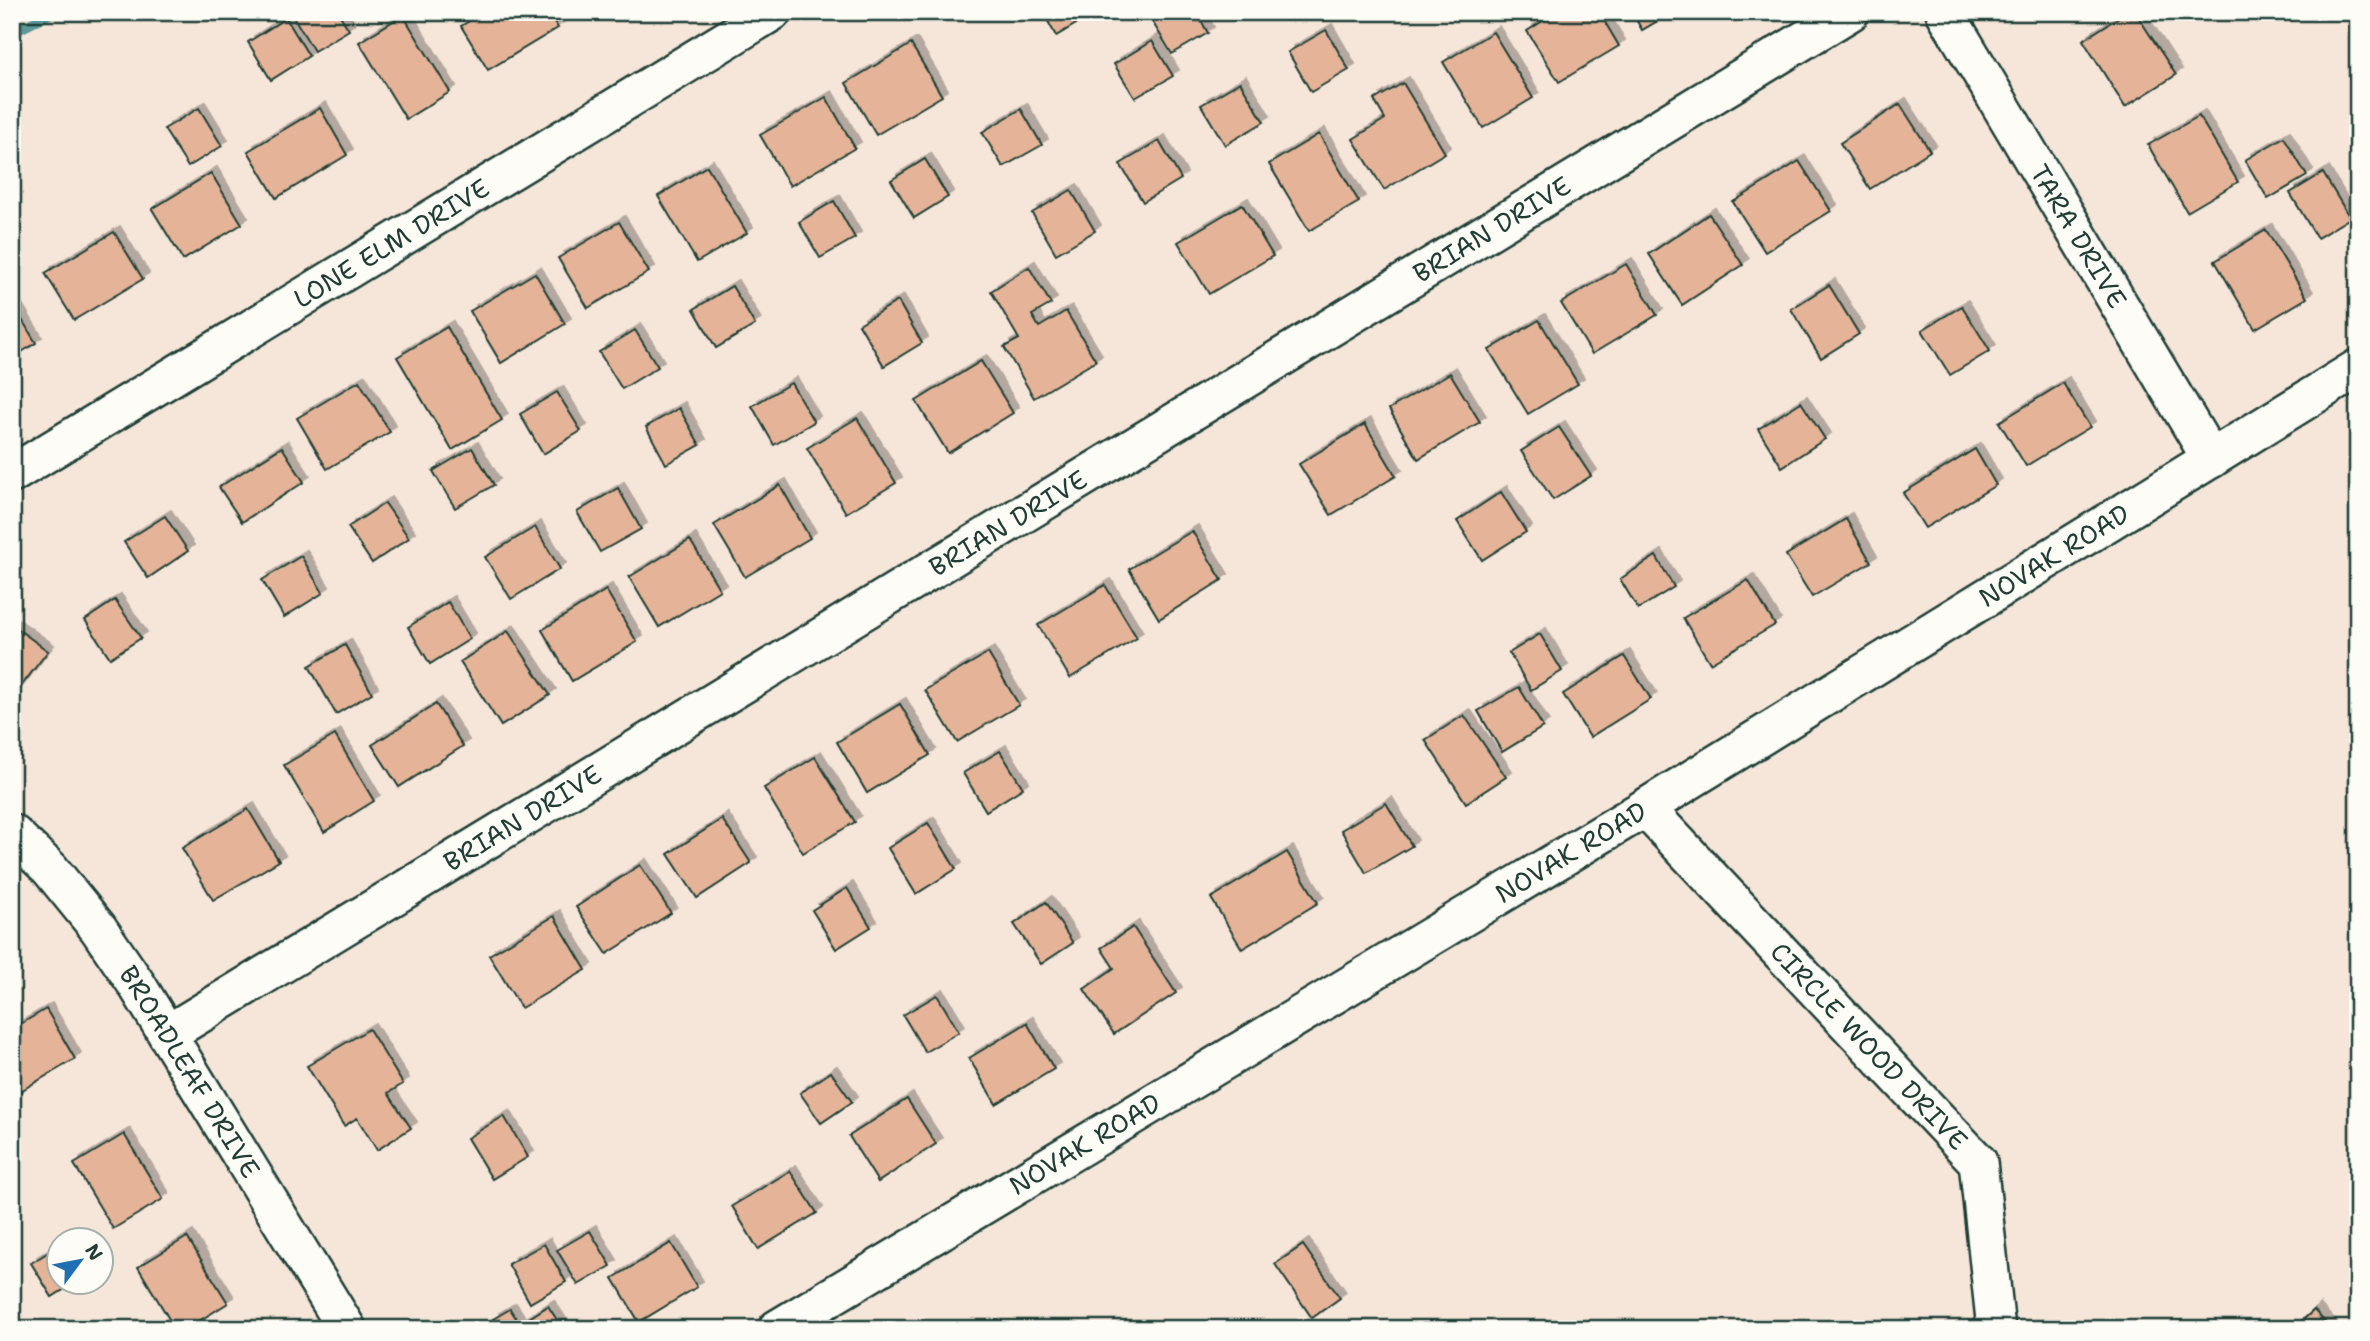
<svg xmlns="http://www.w3.org/2000/svg" width="2370" height="1341" viewBox="0 0 2370 1341" font-family="'Shantell Sans',sans-serif">
	<defs>
		<filter id="shadow"><feDropShadow dx="6" dy="-6" stdDeviation="0" flood-color="#0004"/></filter>
	</defs>
	<rect width="100%" height="100%" fill="#f6e6da"/>
	<filter id="ink" filterUnits="userSpaceOnUse"><feTurbulence type="fractalNoise" baseFrequency=".0143" numOctaves="2"/><feDisplacementMap in="SourceGraphic" scale="14" xChannelSelector="R" yChannelSelector="G"/><feConvolveMatrix kernelMatrix="1 2 1 2 8 2 1 2 1" color-interpolation-filters="sRGB"/></filter>
	<g filter="url(#ink)">
		<g fill="none" stroke-linecap="round" stroke-linejoin="round">
			<polyline stroke="#5c989a" stroke-width="10" points="12,33 53,12"/>
		</g>
		<g fill="#e5b398" stroke="#1f3d34" stroke-width="2" filter="url(#shadow)">
			<polygon points="338,12 349,30 314,51 291,13"/>
			<polygon points="484,12 548,12 558,28 488,70 461,26"/>
			<polygon points="1043,12 1096,12 1056,36"/>
			<polygon points="1160,12 1196,12 1208,33 1172,54 1150,18"/>
			<polygon points="1557,12 1599,12 1619,46 1559,82 1527,31"/>
			<polygon points="1632,12 1673,12 1642,30"/>
			<polygon points="2127,12 2135,12 2176,75 2125,107 2083,40"/>
			<polygon points="403,15 450,92 406,119 359,42"/>
			<polygon points="286,18 309,56 271,80 248,42"/>
			<polygon points="1326,30 1349,70 1311,92 1288,52"/>
			<polygon points="1493,32 1533,98 1483,128 1443,62"/>
			<polygon points="1152,41 1173,76 1135,98 1114,64"/>
			<polygon points="911,44 942,96 876,135 846,83"/>
			<polygon points="1240,82 1264,122 1225,145 1201,105"/>
			<polygon points="1403,83 1445,153 1384,190 1353,139 1385,119 1374,100"/>
			<polygon points="826,97 855,148 790,186 760,135"/>
			<polygon points="1900,104 1930,151 1870,189 1840,143"/>
			<polygon points="199,108 222,146 188,167 164,129"/>
			<polygon points="320,108 347,155 276,198 248,151"/>
			<polygon points="1021,109 1042,145 1003,167 982,132"/>
			<polygon points="2199,116 2238,182 2187,212 2148,145"/>
			<polygon points="1319,134 1359,202 1309,231 1269,164"/>
			<polygon points="2284,137 2307,176 2268,199 2245,160"/>
			<polygon points="1159,141 1181,179 1143,202 1120,164"/>
			<polygon points="925,159 948,197 914,218 891,180"/>
			<polygon points="1799,161 1831,211 1765,252 1733,202"/>
			<polygon points="707,166 747,233 697,262 658,196"/>
			<polygon points="211,173 242,224 183,260 152,209"/>
			<polygon points="2323,173 2350,218 2317,238 2290,193"/>
			<polygon points="1071,190 1095,231 1056,254 1032,213"/>
			<polygon points="834,201 855,238 820,258 799,222"/>
			<polygon points="1242,204 1273,256 1209,294 1178,242"/>
			<polygon points="1709,214 1743,265 1682,305 1649,254"/>
			<polygon points="619,222 649,272 588,308 558,258"/>
			<polygon points="2266,230 2307,298 2255,329 2215,261"/>
			<polygon points="114,232 143,279 74,320 45,273"/>
			<polygon points="1626,264 1657,315 1592,354 1561,303"/>
			<polygon points="1029,267 1051,304 1032,315 1039,327 1066,311 1096,361 1034,398 1004,347 1019,339 991,291"/>
			<polygon points="535,273 565,324 501,363 470,311"/>
			<polygon points="1829,285 1859,334 1821,358 1791,309"/>
			<polygon points="732,286 755,325 716,348 694,309"/>
			<polygon points="898,301 922,343 884,366 859,324"/>
			<polygon points="12,303 36,343 12,358"/>
			<polygon points="1962,306 1990,351 1950,375 1922,330"/>
			<polygon points="1539,320 1578,384 1528,414 1489,350"/>
			<polygon points="447,327 502,420 452,450 397,357"/>
			<polygon points="635,330 658,367 622,389 599,352"/>
			<polygon points="981,361 1013,413 948,453 916,401"/>
			<polygon points="1450,373 1480,422 1418,459 1389,409"/>
			<polygon points="359,381 390,432 327,469 297,418"/>
			<polygon points="791,383 814,422 774,445 752,406"/>
			<polygon points="2063,383 2090,427 2026,466 1999,422"/>
			<polygon points="557,392 581,431 543,454 520,414"/>
			<polygon points="1801,402 1825,439 1782,467 1758,429"/>
			<polygon points="679,408 700,445 666,464 646,427"/>
			<polygon points="857,418 896,483 846,513 807,448"/>
			<polygon points="1365,424 1396,476 1331,515 1299,464"/>
			<polygon points="1559,427 1591,476 1553,500 1521,451"/>
			<polygon points="282,447 304,482 242,522 219,487"/>
			<polygon points="472,448 494,485 455,508 433,471"/>
			<polygon points="1975,449 1996,485 1925,528 1903,493"/>
			<polygon points="780,485 810,538 745,577 714,525"/>
			<polygon points="618,488 641,529 600,552 577,512"/>
			<polygon points="1501,492 1526,532 1482,560 1457,521"/>
			<polygon points="385,503 409,538 372,563 348,527"/>
			<polygon points="165,516 188,551 148,578 124,542"/>
			<polygon points="1846,519 1871,562 1812,597 1786,555"/>
			<polygon points="535,527 560,569 511,599 485,557"/>
			<polygon points="1192,531 1222,580 1159,619 1129,569"/>
			<polygon points="690,540 720,590 659,627 629,577"/>
			<polygon points="301,556 323,593 284,617 262,580"/>
			<polygon points="1656,556 1674,587 1638,609 1620,579"/>
			<polygon points="1748,580 1775,625 1710,663 1683,618"/>
			<polygon points="1105,585 1137,638 1070,678 1038,625"/>
			<polygon points="606,590 637,642 572,681 542,630"/>
			<polygon points="115,600 141,638 110,658 85,620"/>
			<polygon points="448,602 470,639 430,664 408,627"/>
			<polygon points="12,625 48,651 12,698"/>
			<polygon points="508,631 550,695 501,726 460,662"/>
			<polygon points="1540,634 1562,671 1531,690 1509,653"/>
			<polygon points="345,645 372,693 336,714 309,666"/>
			<polygon points="988,653 1019,705 957,742 925,690"/>
			<polygon points="1624,656 1651,699 1590,737 1563,694"/>
			<polygon points="1519,687 1543,727 1502,752 1478,711"/>
			<polygon points="436,704 463,746 399,787 372,745"/>
			<polygon points="900,704 930,755 867,793 837,742"/>
			<polygon points="1464,715 1506,777 1466,803 1425,740"/>
			<polygon points="335,735 374,801 324,832 284,765"/>
			<polygon points="1000,751 1023,788 986,811 963,773"/>
			<polygon points="815,757 855,822 803,853 764,788"/>
			<polygon points="1386,803 1412,846 1366,873 1341,830"/>
			<polygon points="248,809 279,861 213,900 182,848"/>
			<polygon points="722,819 751,863 697,898 668,854"/>
			<polygon points="928,823 956,869 916,894 888,848"/>
			<polygon points="1287,852 1318,903 1242,949 1211,898"/>
			<polygon points="640,865 671,913 607,954 576,907"/>
			<polygon points="847,888 871,927 836,949 812,910"/>
			<polygon points="1046,902 1073,943 1041,964 1014,924"/>
			<polygon points="554,916 586,970 521,1008 489,955"/>
			<polygon points="1133,927 1176,993 1114,1034 1084,989 1114,968 1101,948"/>
			<polygon points="937,995 959,1032 925,1052 903,1015"/>
			<polygon points="46,1009 75,1059 12,1096 12,1029"/>
			<polygon points="1027,1023 1054,1069 996,1104 969,1058"/>
			<polygon points="369,1029 403,1084 388,1093 411,1128 377,1150 357,1118 344,1126 307,1066"/>
			<polygon points="831,1072 852,1102 821,1123 800,1093"/>
			<polygon points="907,1099 936,1144 878,1182 849,1136"/>
			<polygon points="504,1116 528,1157 492,1179 467,1138"/>
			<polygon points="124,1134 163,1199 113,1229 74,1164"/>
			<polygon points="790,1171 817,1213 758,1249 732,1206"/>
			<polygon points="590,1231 611,1266 578,1285 557,1250"/>
			<polygon points="187,1237 228,1303 186,1329 175,1329 138,1267"/>
			<polygon points="671,1243 697,1287 639,1322 613,1278"/>
			<polygon points="544,1244 566,1282 530,1303 508,1264"/>
			<polygon points="60,1245 60,1282 76,1282 52,1297 31,1263"/>
			<polygon points="1303,1245 1340,1298 1312,1318 1275,1264"/>
			<polygon points="548,1306 563,1329 500,1329 493,1319 510,1309 520,1324"/>
			<polygon points="2314,1310 2331,1329 2293,1329"/>
		</g>
		<g fill="none" stroke-linecap="round" stroke-linejoin="round">
			<defs>
				<g id="minor">
					<path id="s1" d="M1945 12 2211 459"/>
					<path id="s2" d="M12 474 772 12"/>
					<path id="s3" d="M1645 808 1978 1162 1996 1329"/>
					<path id="s4" d="M12 833 50 869 98 928 137 985 347 1329"/>
					<path id="s5" d="M167 1034 1850 12"/>
					<path id="s6" d="M777 1329 1645 808 2358 368"/>
				</g>
			</defs>
			<use href="#minor" stroke="#1f3d34" stroke-width="42"/>
			<use href="#minor" stroke="#fdfcf7" stroke-width="37"/>
		</g>
	</g>
	<g text-anchor="middle" stroke-width="5" stroke-linejoin="round" paint-order="stroke">
		<g font-size="26" fill="#1f3d34" stroke="#fdfcf7">
			<text dy="9" stroke="none"><textPath href="#s5" startOffset="1550">BRIAN DRIVE</textPath></text>
			<text dy="9" stroke="none"><textPath href="#s1" startOffset="261">TARA DRIVE</textPath></text>
			<text dy="9" stroke="none"><textPath href="#s2" startOffset="444">LONE ELM DRIVE</textPath></text>
			<text dy="9" stroke="none"><textPath href="#s5" startOffset="984">BRIAN DRIVE</textPath></text>
			<text dy="9" stroke="none"><textPath href="#s6" startOffset="1493">NOVAK ROAD</textPath></text>
			<text dy="9" stroke="none"><textPath href="#s5" startOffset="416">BRIAN DRIVE</textPath></text>
			<text dy="9" stroke="none"><textPath href="#s6" startOffset="926">NOVAK ROAD</textPath></text>
			<text dy="9" stroke="none"><textPath href="#s3" startOffset="327">CIRCLE WOOD DRIVE</textPath></text>
			<text dy="9" stroke="none"><textPath href="#s4" startOffset="299">BROADLEAF DRIVE</textPath></text>
			<text dy="9" stroke="none"><textPath href="#s6" startOffset="359">NOVAK ROAD</textPath></text>
		</g>
	</g>
	<rect width="2370" height="1341" fill="none" stroke="#fdfcf7" stroke-width="42"/>
	<rect x="21" y="21" width="2328" height="1299" fill="none" stroke="#1f3d34" stroke-width="2.5" filter="url(#ink)"/>
	<g transform="translate(80 1261) rotate(58)"><circle r="33" fill="#fdfcf7" stroke="#a4b0a9" stroke-width="2"/>
	<path d="M0-5L12 26L0 18L-12 26Z" fill="#1f6fb2"/>
	<text y="-10" font-size="19" font-weight="bold" text-anchor="middle" fill="#1f3d34">N</text>
	</g>
</svg>
